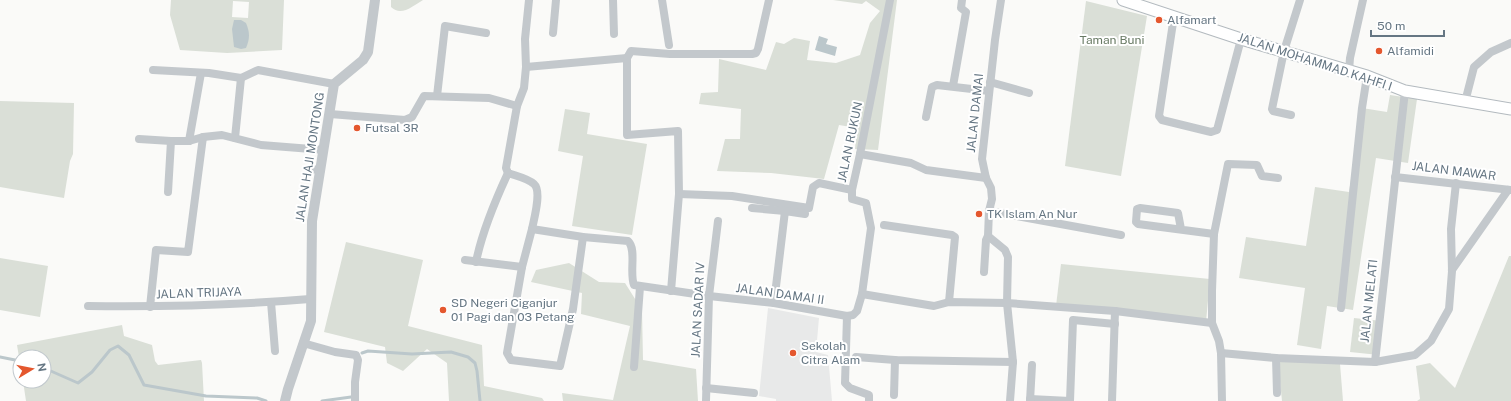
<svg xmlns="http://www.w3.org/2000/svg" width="1511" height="401" viewBox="0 0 1511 401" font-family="'Public Sans',sans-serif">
	<rect width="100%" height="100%" fill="#fafaf8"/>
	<polygon fill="#e8e9e9" points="768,308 819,318 816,352 828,355 832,401 776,401 776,399 759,396"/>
	<g fill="#dadfd7" fill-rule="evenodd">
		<path d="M171 0H284L282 50 227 53 180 50 170 15ZM233 1 249 2 248 18 232 17Z"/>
		<path d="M391 0H423C413 6 401 17 391 7Z"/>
		<polygon points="833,0 897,0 878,150 855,149 857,128 839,125 824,179 771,173 717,171 725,139 740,139 741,109 699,104 701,93 718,92 719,59 766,70 776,42 784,44 794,38 810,41 807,60 836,63 860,55 870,23 880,11 866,1 862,4"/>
		<polygon points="1086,1 1147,16 1121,176 1065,166"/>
		<polygon points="1390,95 1417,99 1408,163 1376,158 1353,310 1327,306 1321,349 1297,345 1305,288 1239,278 1246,237 1306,246 1315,187 1349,192 1362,108 1387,112"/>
		<polygon points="0,101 74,103 73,154 70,161 64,198 0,187"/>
		<polygon points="565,109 590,113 587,134 647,144 632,235 572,226 583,156 558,151"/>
		<polygon points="346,242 423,260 408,326 482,345 484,386 542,398 544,401 449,401 447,363 427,349 403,371 387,363 385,347 324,332"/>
		<polygon points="1509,256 1511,256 1511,401 1417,401 1420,399 1416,366 1430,363 1455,388"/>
		<polygon points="0,258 48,266 40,317 0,310"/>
		<polygon points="569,263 599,282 625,283 642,310 643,360 696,369 698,401 563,401 562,393 613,400 630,326 581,314 582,293 531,282 536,270"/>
		<polygon points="1061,264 1210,279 1206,322 1056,306"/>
		<polygon points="1354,318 1382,321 1379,355 1350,352"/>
		<polygon points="122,325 124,336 152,345 155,361 158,365 201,360 202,363 204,401 26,401 23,381 44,381 44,357 20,357 20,363 17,345"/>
		<polygon points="1278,361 1340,364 1343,401 1282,401"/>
	</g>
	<g fill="#bbc7cb">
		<path d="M234 20H241L246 23C250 33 250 38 246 48L241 49 234 47 232 29Z"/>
		<polygon points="819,36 828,39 826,44 837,47 835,56 815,50"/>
	</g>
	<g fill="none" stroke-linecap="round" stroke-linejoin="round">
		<g stroke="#bbc7cb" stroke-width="3">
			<polyline points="362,353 368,351 412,354 451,352 468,357 475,363 477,371 480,401"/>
			<polyline points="0,357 20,361"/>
			<polyline points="44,368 78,383 92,372 110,350 118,346 129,355 144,385 206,396 257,398 266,401"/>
			<polyline points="322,401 351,397"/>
		</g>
		<defs>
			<polyline id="secondary" points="1123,0 1241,39 1367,76 1405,91 1511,109"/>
		</defs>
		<use href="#secondary" stroke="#b3babf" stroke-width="13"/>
		<g stroke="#c3c8cc" stroke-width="8">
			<polyline points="613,0 614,34"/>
			<polyline points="662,0 669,45"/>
			<polyline points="1174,16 1159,116 1162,120 1211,132 1217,130 1241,39"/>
			<polyline points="553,33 556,0"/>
			<polyline points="526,67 627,58"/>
			<polyline points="153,70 209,73 241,78 258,70 334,84"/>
			<polyline points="1349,71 1350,58 1363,0"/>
			<polyline points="990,82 1029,93"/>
			<polyline points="953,86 966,12 961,8 962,0"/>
			<polyline points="437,96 445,26 486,33"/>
			<polyline points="1465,102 1474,67 1491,52 1511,43"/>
			<polyline points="330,114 405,120 412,117 424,96 489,98 517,106"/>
			<polyline points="1291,115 1273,111 1272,109 1284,51 1300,0"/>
			<polyline points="926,117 932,87 937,85 989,91"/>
			<polyline points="235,138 241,78"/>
			<polyline points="139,139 171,141 189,141 203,137 222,135 261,145 324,150"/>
			<polyline points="189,141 201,73"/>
			<polyline points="860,154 911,163 926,170 986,178"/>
			<polyline points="309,169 321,170"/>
			<path d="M508 173C516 176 527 178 534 184 542 191 534 219 532 229L583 237 628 241C637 249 629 273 634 285L709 296 774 303 847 316 853 315 857 311 862 294 871 228 866 203 852 199V190L860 154 890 0"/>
			<polyline points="508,173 506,168 517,106 524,88 526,67 525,39 529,0"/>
			<polyline points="1395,177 1511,190"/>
			<polyline points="168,192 171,141"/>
			<polyline points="679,194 732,196 809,208 813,187 819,183 852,190"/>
			<polyline points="752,208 785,211"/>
			<polyline points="989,211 1121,235"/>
			<polyline points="884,225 952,235 955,237 949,302"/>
			<polyline points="532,229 522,267 507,353 511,360 560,366 573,309 583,237"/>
			<polyline points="1181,229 1178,213 1140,208 1137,209 1136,222 1138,224 1214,234"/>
			<polyline points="988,236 1005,250 1008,257 1007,303 1013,362 1010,401"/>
			<polyline points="465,260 522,267"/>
			<path d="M476 262C482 232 495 201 508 173"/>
			<polyline points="1452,270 1508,190"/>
			<polyline points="984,272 986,240 988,236 989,211 992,199 991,188 986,178 982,159 995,40 1001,0"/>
			<polyline points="671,291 679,194 678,131 627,135 627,58 631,51 670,54 752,54 756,53 758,49 769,0"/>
			<polyline points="862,294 934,306 949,302 1007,303 1115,311 1212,323"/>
			<polyline points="271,302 275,351"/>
			<polyline points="774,303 785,211 805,214"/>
			<path d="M88 306C163 307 237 305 310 299"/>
			<polyline points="150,307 156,250 188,252 203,137"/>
			<polyline points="1341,308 1362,108 1367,76"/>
			<polyline points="847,316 845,383 850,388 869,395 869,401"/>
			<polyline points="303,343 335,352 356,355 358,360 355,382 355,401"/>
			<polyline points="1221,353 1276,358 1375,362 1415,355 1431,341 1449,309 1452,271 1451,229 1456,183"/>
			<polyline points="856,357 895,360 1013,362"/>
			<polyline points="1276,358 1277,393"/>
			<polyline points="1375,362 1405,91"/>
			<polyline points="634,367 640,287"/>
			<polyline points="706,388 754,393"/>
			<polyline points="894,395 895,360"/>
			<polyline points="1030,399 1070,401"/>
			<polyline points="706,401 709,296 718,221"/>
			<polyline points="1030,401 1032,365"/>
			<polyline points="1070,401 1073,320 1115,324"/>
			<polyline points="1112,401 1115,311"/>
			<polyline points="1222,401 1221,353 1219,341 1212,323 1212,291 1214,234 1228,164 1257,165 1262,176 1278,178"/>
		</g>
		<polyline stroke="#c3c8cc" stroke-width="10" points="285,401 288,389 311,321 312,221 334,84 363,60 368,52 375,0"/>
		<use href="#secondary" stroke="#fff" stroke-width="11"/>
	</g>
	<g fill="#e4572e" stroke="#fff" stroke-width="1.5">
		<circle cx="1159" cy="20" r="4"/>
		<circle cx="1379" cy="51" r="4"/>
		<circle cx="357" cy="128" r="4"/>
		<circle cx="979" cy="214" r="4"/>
		<circle cx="443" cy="310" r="4"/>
		<circle cx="793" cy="353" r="4"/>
	</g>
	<g text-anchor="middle" stroke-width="4" stroke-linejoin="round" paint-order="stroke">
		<g font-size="12" fill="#657683" stroke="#fff" text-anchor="start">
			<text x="1167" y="24">Alfamart</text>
			<text x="1387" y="55">Alfamidi</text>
			<text x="365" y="132">Futsal 3R</text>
			<text x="987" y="218">TK Islam An Nur</text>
			<text x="451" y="307">SD Negeri Ciganjur<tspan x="451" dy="14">01 Pagi dan 03 Petang</tspan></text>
			<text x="801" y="350">Sekolah<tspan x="801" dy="14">Citra Alam</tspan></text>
		</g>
		<g font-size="12" fill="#687a64" stroke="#fff">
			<text x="1112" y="44">Taman Buni</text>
		</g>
		<g font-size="12" fill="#657683" stroke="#fff">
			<text transform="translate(1315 62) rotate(18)" y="4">JALAN MOHAMMAD KAHFI I</text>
			<text transform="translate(975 113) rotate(-84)" y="4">JALAN DAMAI</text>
			<text transform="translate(850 142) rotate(-78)" y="4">JALAN RUKUN</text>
			<text transform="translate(310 157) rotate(-81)" y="4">JALAN HAJI MONTONG</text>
			<text transform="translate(1454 171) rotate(7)" y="4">JALAN MAWAR</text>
			<text transform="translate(199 293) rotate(-2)" y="4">JALAN TRIJAYA</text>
			<text transform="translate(780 294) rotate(8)" y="4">JALAN DAMAI II</text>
			<text transform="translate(1369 301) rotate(-84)" y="4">JALAN MELATI</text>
			<text transform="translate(698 310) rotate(-87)" y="4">JALAN SADAR IV</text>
		</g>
	</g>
	<g transform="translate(32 369) rotate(80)"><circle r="19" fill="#ffffff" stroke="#c1c8cd"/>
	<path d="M0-3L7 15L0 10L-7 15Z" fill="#e4572e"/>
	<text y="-6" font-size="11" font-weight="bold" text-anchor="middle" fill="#657683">N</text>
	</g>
	<path d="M1371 30v6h73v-6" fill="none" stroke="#657683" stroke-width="2"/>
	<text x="1377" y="30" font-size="12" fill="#657683" stroke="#ffffff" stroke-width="3" paint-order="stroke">50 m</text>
</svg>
